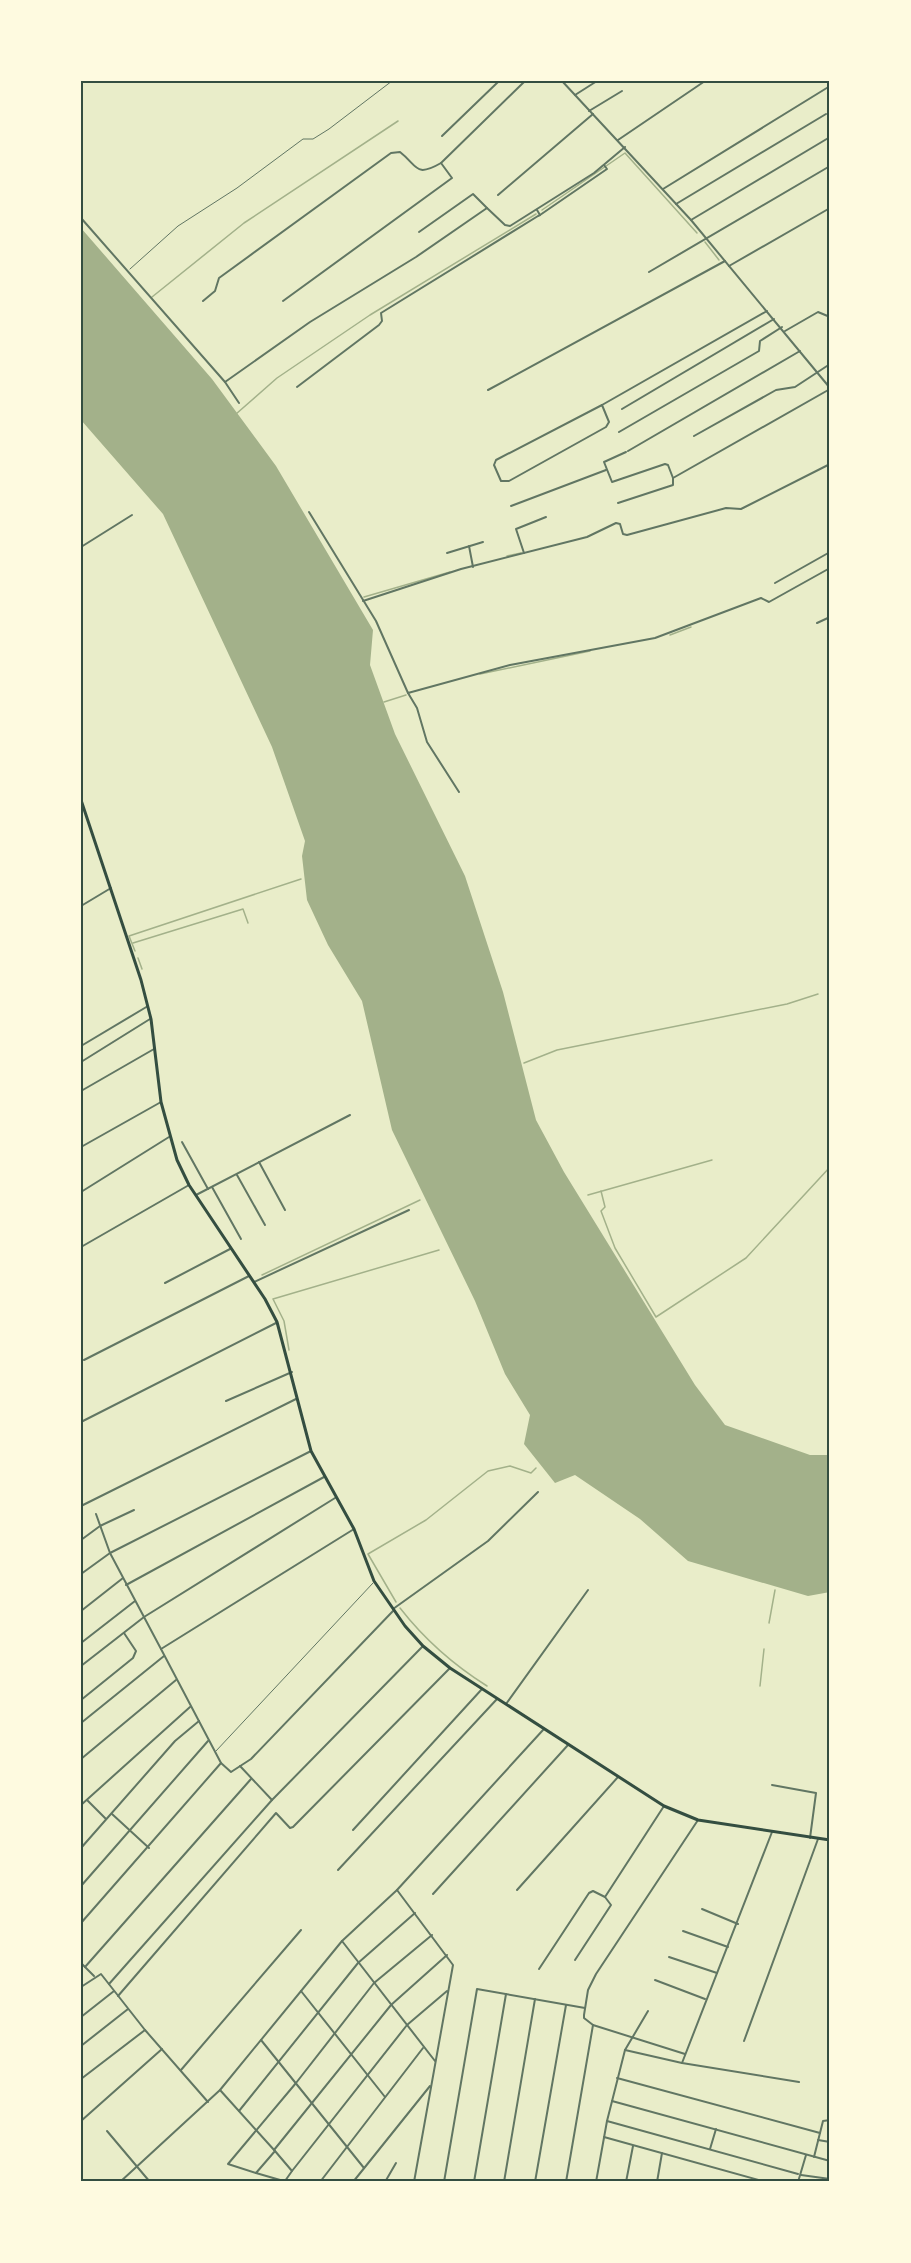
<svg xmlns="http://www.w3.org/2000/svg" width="911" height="2263" viewBox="0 0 911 2263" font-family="Helvetica,sans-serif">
	<rect width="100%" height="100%" fill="#e9edc9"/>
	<polygon fill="#a3b18a" points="81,228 212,379 276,466 373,630 370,665 395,734 465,876 503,992 536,1120 564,1172 695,1385 725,1425 810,1455 830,1455 830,1592 808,1596 688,1561 640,1519 575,1475 555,1483 524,1444 530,1415 505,1374 475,1301 392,1130 362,1001 328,945 307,900 302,856 305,841 272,747 163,514 81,420"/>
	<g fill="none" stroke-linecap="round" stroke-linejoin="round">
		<g stroke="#a3b18a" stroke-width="1.5">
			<polyline points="542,210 625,153 697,233"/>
			<polyline points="705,242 719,260"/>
			<polyline points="152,297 244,223 398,121"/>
			<polyline points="236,414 277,378 370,315 536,214"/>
			<polyline points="507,556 521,553"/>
			<polyline points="364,597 450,572"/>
			<polyline points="670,635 691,627"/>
			<polyline points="480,674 590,651"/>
			<polyline points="384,702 406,695"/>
			<polyline points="133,943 243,909 248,923"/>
			<polyline points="135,951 129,936 301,879"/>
			<polyline points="138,958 142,969"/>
			<polyline points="524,1063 557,1050 787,1004 818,994"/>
			<polyline points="601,1191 605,1207 601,1211 615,1248 656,1317 746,1258 830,1167"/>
			<polyline points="588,1195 712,1160"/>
			<polyline points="262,1275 420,1200"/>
			<polyline points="289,1350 284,1321 273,1299 439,1250"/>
			<polyline points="396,1602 368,1554 426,1520 488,1471 510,1466 531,1473 536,1468"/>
			<path d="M400 1608C425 1640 452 1664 487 1686"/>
			<polyline points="769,1623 775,1590"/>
			<polyline points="760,1686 764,1649"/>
		</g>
		<g stroke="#617663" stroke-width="1">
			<polyline points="130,269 178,226 237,188 303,139 313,139 329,129 392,81"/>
			<polyline points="216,1751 373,1583"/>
		</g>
		<g stroke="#617663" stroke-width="2">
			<polyline points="562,81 691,220 830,388"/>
			<polyline points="575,95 597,81"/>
			<polyline points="589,111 622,91"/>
			<polyline points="442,136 499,81"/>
			<polyline points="618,140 705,81"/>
			<polyline points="663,189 830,86"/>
			<polyline points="498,195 593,114"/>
			<polyline points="676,204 826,114"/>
			<polyline points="540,215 607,169 604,165"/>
			<polyline points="81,218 225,382 239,403"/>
			<polyline points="691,220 830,137"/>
			<polyline points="419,232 473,194 487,208"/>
			<polyline points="729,266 830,208"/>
			<polyline points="649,272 830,166"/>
			<path d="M203 301 215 291 219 278 391 153 400 152C418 166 415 178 441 163L525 81"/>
			<polyline points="283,301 452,178 441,163"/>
			<polyline points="785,331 818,312 830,317"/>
			<polyline points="225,382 310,322 416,257 487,208 505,225 510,226 594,173 625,147"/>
			<polyline points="297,387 379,325 382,321 381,313 538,216 540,215 537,210"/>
			<polyline points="488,390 725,261"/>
			<polyline points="602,405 609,422 606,427 509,481 501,481 494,465 496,460 602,405 767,311"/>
			<polyline points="622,409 774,319"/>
			<polyline points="619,432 759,351 760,341 782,327"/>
			<polyline points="694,436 776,390 795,387 830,364"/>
			<polyline points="628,451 800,351"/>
			<polyline points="626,452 604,462 612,482 665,464 668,465 673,478"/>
			<polyline points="618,503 673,485 673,478 830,389"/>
			<polyline points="511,506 606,470"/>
			<polyline points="309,512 376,621 408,693 510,665 655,638 761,598 769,602 830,568"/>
			<polyline points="469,546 473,567"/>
			<polyline points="81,547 132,515"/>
			<polyline points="447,553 483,542"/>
			<polyline points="524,553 516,529 546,517"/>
			<polyline points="775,583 830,552"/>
			<polyline points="363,601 461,569 587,537 616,523 620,524 623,534 627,535 726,508 741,509 830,464"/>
			<polyline points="817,623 830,617"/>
			<polyline points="408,693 417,708 427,742 459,792"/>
			<polyline points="81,906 111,888"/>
			<polyline points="81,1046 148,1006"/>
			<polyline points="81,1062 150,1019"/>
			<polyline points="81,1091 154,1049"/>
			<polyline points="182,1142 208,1189"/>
			<polyline points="81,1147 161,1102"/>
			<polyline points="259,1162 285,1210"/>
			<polyline points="237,1175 265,1225"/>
			<polyline points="212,1187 241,1239"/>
			<polyline points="81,1192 169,1137"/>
			<polyline points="196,1195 350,1115"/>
			<polyline points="81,1247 189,1185"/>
			<polyline points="254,1282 409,1210"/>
			<polyline points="165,1283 230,1249"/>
			<polyline points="84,1360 249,1276"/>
			<polyline points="226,1401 292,1372"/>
			<polyline points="81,1422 276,1323"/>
			<polyline points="81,1506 296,1399"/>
			<polyline points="96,1514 110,1553 161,1649"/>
			<polyline points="81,1540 100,1526 134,1510"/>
			<polyline points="81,1574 110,1553 311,1451"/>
			<polyline points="126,1585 324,1477"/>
			<polyline points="393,1609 488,1541 538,1492"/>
			<polyline points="81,1611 123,1578"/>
			<polyline points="81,1643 135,1601"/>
			<polyline points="81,1666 144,1617 335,1498"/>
			<polyline points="81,1700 133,1658 136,1651 124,1633"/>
			<polyline points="506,1704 588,1590"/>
			<polyline points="81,1723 164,1656"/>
			<polyline points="81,1759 176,1680"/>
			<polyline points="221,1763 231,1772 251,1759 393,1611"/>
			<polyline points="240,1766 272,1800 423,1646"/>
			<polyline points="772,1785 816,1793 810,1838"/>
			<polyline points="87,1800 106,1819"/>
			<polyline points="81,1805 190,1707"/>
			<polyline points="112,1814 149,1848"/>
			<polyline points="353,1830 482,1689"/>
			<polyline points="81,1848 175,1741 199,1721"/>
			<polyline points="338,1870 497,1699"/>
			<polyline points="81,1886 208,1741"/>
			<polyline points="397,1890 453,1965 414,2182"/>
			<polyline points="517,1890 618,1777"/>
			<polyline points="433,1894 568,1745"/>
			<polyline points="702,1909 738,1924"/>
			<polyline points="81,1923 221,1763 161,1649 354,1529"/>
			<polyline points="683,1931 728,1947"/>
			<polyline points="342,1941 435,2061"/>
			<polyline points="669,1957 717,1973"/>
			<polyline points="575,1960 611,1905 605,1897 664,1806"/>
			<polyline points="81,1963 94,1976"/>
			<polyline points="85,1967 251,1779"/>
			<polyline points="539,1969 589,1893 593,1891 605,1897"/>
			<polyline points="655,1980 705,1999"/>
			<polyline points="109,1984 272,1800"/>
			<polyline points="81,1987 101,1974 145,2030 208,2102"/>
			<polyline points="301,1991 385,2097"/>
			<polyline points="118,1996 276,1813 290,1828 293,1827 450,1668"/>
			<polyline points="81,2017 114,1991"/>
			<polyline points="261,2040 364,2168"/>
			<polyline points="744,2041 818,1839"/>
			<polyline points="81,2046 128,2009"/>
			<polyline points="625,2050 682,2063 799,2082"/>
			<polyline points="685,2054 593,2025 584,2018 584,2015 588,1990 596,1974 698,1820"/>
			<polyline points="682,2063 772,1832"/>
			<polyline points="181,2070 301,1930"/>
			<polyline points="617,2078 820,2133"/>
			<polyline points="81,2079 145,2030"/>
			<polyline points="220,2090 275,2151 256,2173 287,2182"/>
			<polyline points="612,2101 830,2161"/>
			<polyline points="239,2111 358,1963 415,1913"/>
			<polyline points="81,2121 162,2049"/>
			<polyline points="607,2121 798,2174"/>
			<polyline points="107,2131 150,2182"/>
			<polyline points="604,2137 766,2182"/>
			<polyline points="818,2140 830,2142"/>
			<polyline points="710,2149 716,2129"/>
			<polyline points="274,2150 391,2005 447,1955"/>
			<polyline points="275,2151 292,2171 285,2181"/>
			<polyline points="814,2157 823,2121 830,2120"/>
			<polyline points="292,2171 407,2025 447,1991"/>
			<polyline points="256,2173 228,2164 296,2083 374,1983 432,1935"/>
			<polyline points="801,2175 830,2179"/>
			<polyline points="120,2182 220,2090 342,1941 397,1890 543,1730"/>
			<polyline points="320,2182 423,2048"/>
			<polyline points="353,2182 430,2086"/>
			<polyline points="385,2182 396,2163"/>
			<polyline points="444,2182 477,1989 585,2008"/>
			<polyline points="474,2182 506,1994"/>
			<polyline points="504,2182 535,1999"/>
			<polyline points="535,2182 566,2005"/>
			<polyline points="566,2182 593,2025"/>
			<polyline points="596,2182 607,2121 625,2050 648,2011"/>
			<polyline points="626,2182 633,2146"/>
			<polyline points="657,2182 662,2153"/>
			<polyline points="798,2182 806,2155"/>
		</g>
		<polyline stroke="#344e41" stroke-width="3" points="81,800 141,980 151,1019 161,1102 177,1160 189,1185 265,1299 277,1322 311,1451 354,1529 374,1581 405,1626 423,1646 450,1668 664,1806 698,1820 830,1840"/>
	</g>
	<rect width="911" height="2263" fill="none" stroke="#fefae0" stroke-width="165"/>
	<rect x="82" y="82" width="746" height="2098" fill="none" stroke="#344e41" stroke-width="2"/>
</svg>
